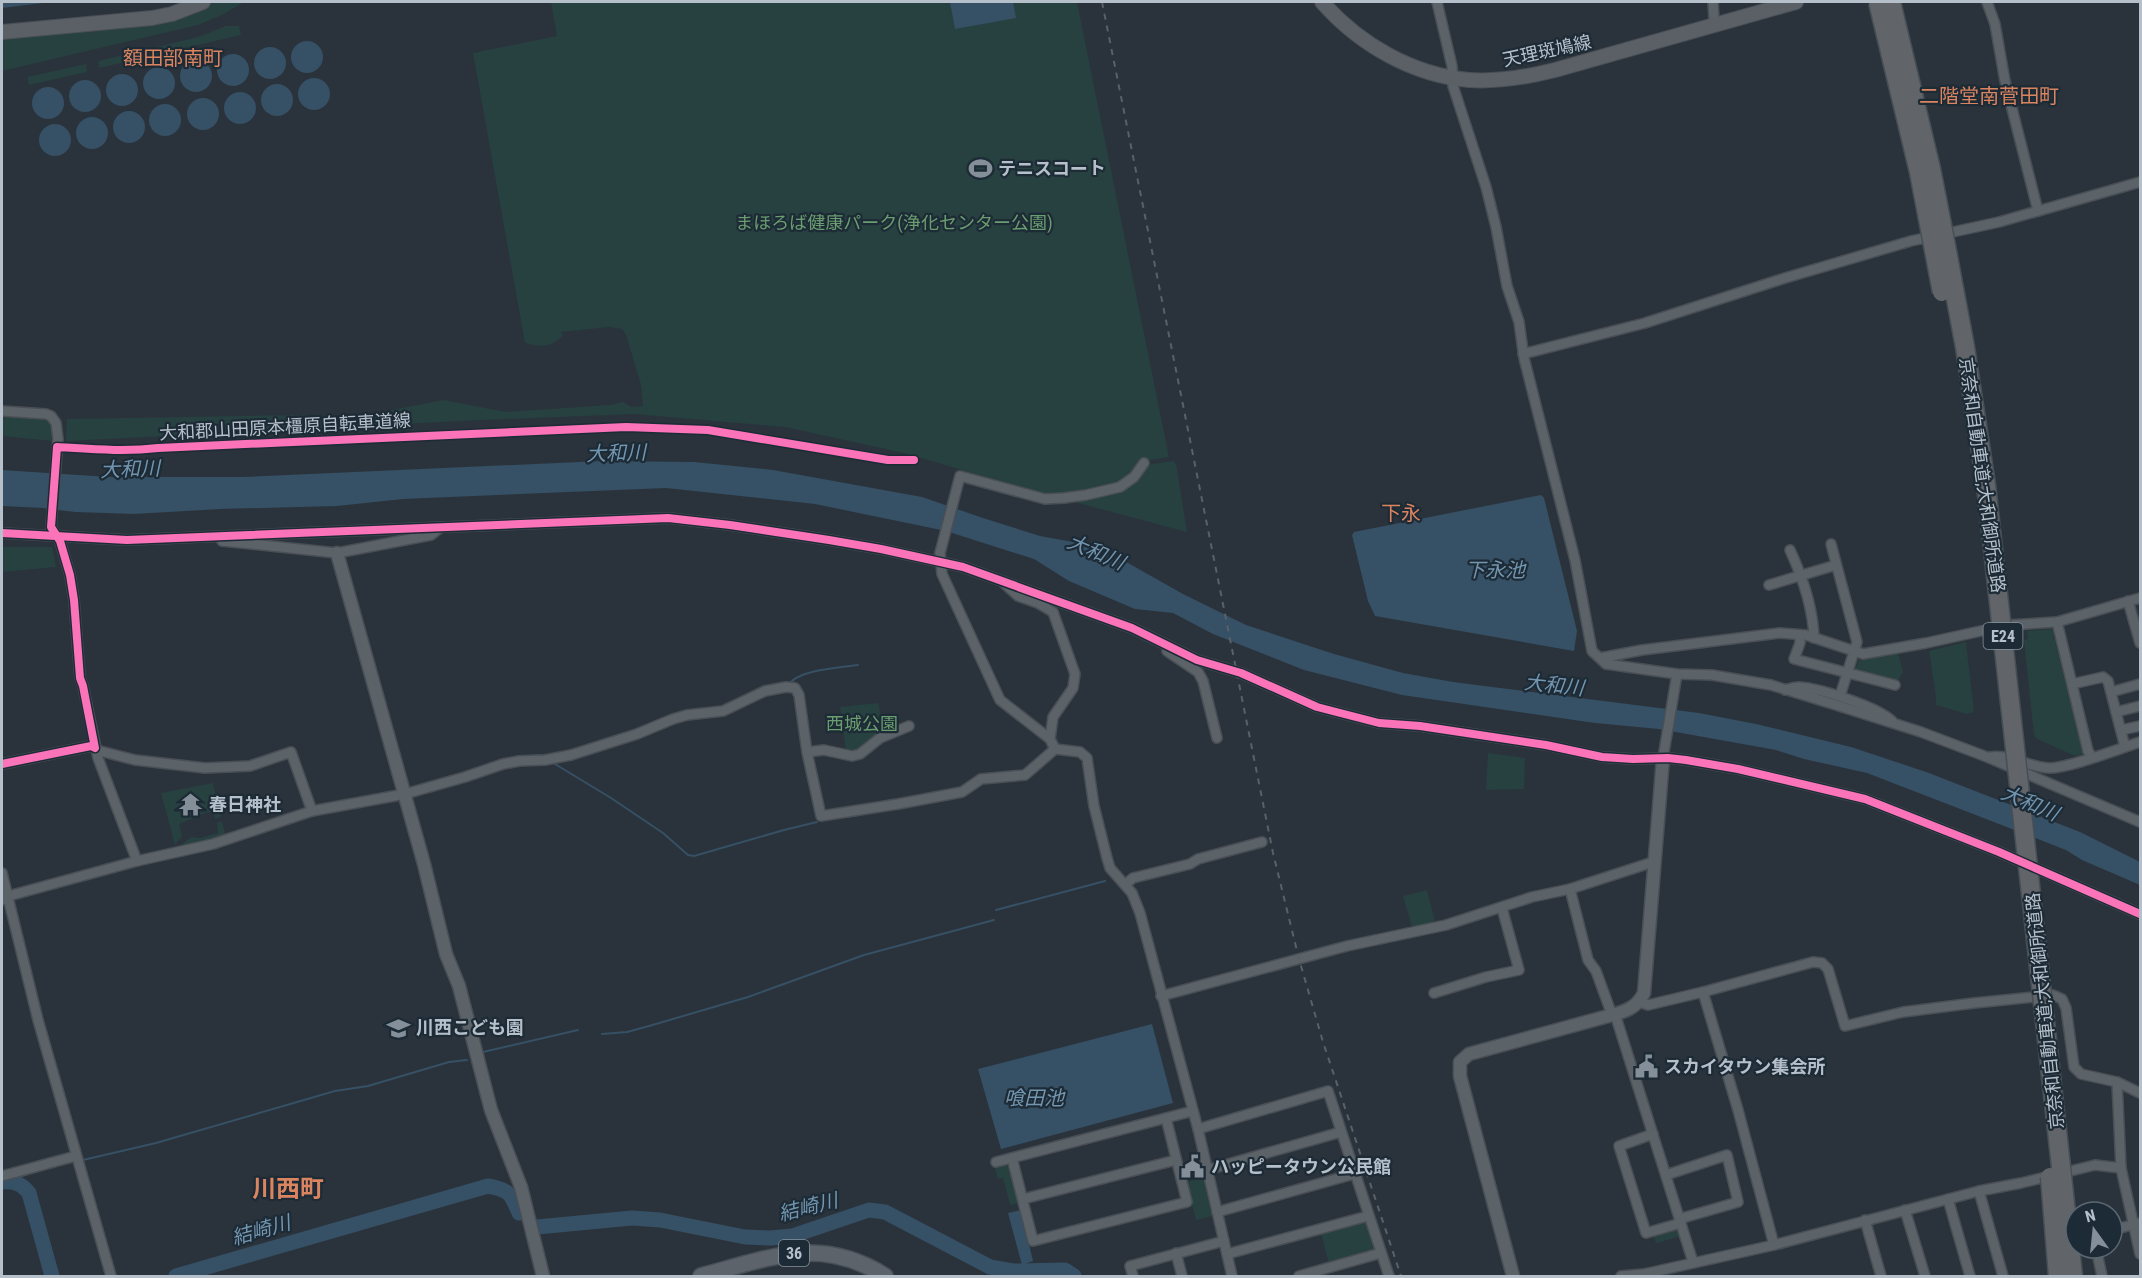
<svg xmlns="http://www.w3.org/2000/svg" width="2142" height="1278" viewBox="0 0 2142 1278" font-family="'Roboto Condensed','Noto Sans JP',sans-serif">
	<rect width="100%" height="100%" fill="#2a333b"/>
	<g fill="#274040">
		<polygon points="211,2 244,2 224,14 198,25 2,71 2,36 187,14"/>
		<path d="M551 2H1077L1169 457 1138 462C1136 468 1134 474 1129 478 1113 491 1065 495 1045 494L904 453 785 427 634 414 481 420 66 441 67 419 299 415 351 418 443 400 506 412 610 405 623 402 631 407 643 406 641 385 626 335 622 329 609 327 561 332 563 335C552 348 540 347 525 343L473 53 557 36Z"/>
		<polygon points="226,26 239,26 241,35 99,68 98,61 198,37"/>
		<polygon points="86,64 87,72 29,85 27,77"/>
		<polygon points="2,417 46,417 51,422 52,441 2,436"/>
		<polygon points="1173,461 1176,464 1187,532 1067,500 1098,496 1146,465"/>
		<polygon points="2,547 52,547 56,567 2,572"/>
		<polygon points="2052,629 2083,754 2075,756 2037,739 2034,735 2024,640 2028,639 2027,631"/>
		<polygon points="1966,642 1974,712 1967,714 1936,705 1936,696 1929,651"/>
		<polygon points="1898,653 1903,672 1897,683 1854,671 1859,660"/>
		<polygon points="878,703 885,732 857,752 846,751 840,707"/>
		<polygon points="1488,753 1525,758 1524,789 1486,790"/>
		<polygon points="213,783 221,817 215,819 213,812 208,812 179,824 182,836 175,845 161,793"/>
		<polygon points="222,821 225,834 193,845 179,847 191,837 200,838 218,833 217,823"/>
		<polygon points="1427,890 1436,925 1413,930 1403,896"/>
		<polygon points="1002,1163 1010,1168 1020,1203 1010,1205 1003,1178 998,1179 994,1165"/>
		<polygon points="1203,1177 1212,1216 1196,1220 1186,1182"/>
		<polygon points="1361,1221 1366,1223 1375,1251 1329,1264 1321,1232"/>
		<polygon points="1674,1228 1680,1229 1682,1236 1656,1243 1653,1234"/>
	</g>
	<g fill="#365065">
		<polygon points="2,2 51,2 2,8"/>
		<polygon points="950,2 1013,2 1016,18 955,29"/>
		<circle cx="307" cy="57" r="16"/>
		<circle cx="270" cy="63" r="16"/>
		<circle cx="233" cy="70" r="16"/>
		<circle cx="196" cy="76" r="16"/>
		<circle cx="159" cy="83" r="16"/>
		<circle cx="122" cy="90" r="16"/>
		<circle cx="314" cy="94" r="16"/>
		<circle cx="85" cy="96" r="16"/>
		<circle cx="277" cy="100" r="16"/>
		<circle cx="48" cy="103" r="16"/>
		<circle cx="240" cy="108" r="16"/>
		<circle cx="203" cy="114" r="16"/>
		<circle cx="165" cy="120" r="16"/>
		<circle cx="129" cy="127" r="16"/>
		<circle cx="92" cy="133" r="16"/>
		<circle cx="55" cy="140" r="16"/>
		<polygon points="601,461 694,462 734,466 773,470 922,497 983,518 1040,536 1073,542 1128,563 1183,594 1246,625 1334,654 1403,673 1453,682 1699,713 1756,724 1851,747 1929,773 2080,832 2140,862 2140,885 2082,860 2066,850 1867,773 1804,759 1776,750 1659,729 1595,723 1402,695 1304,670 1213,634 1173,613 1135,609 1069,581 1034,559 946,531 815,504 666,488 403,499 337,506 220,509 134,514 75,512 43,508 2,506 2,470 109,477 242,477"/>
		<polygon points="1541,495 1544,498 1577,631 1574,651 1375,616 1368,601 1352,535 1354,532"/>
		<polygon points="1152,1024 1173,1103 1001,1149 978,1069"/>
		<polygon points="1021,1210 1033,1261 1022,1265 1008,1213"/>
	</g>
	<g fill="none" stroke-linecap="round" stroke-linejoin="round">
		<g stroke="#365065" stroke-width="2">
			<path d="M791 682C802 670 841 667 858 665"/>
			<polyline points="526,756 550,755"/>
			<polyline points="555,764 611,798 663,833 688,855 694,856 784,830 817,822"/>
			<polyline points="845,817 864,814"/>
			<polyline points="207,841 228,834"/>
			<polyline points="996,910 1105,881"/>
			<polyline points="602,1034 627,1032 649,1026 748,997 864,955 994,920"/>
			<polyline points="483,1052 578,1030"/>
			<polyline points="83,1160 156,1143 335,1091 368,1086 449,1062 467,1060"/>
			<polyline points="10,1182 15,1178 63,1164"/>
		</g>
		<g stroke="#365065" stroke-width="15">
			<path d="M2 1182C14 1181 21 1183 29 1193L52 1276"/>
			<polyline points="537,1227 632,1218 660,1220 745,1237 771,1238 792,1236 869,1210 885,1212 990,1267 1013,1271 1065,1270 1074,1276"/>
			<path d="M176 1276 488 1186C510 1190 511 1194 519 1213"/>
		</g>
		<defs>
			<g id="minor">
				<polyline points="1437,2 1452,66 1453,86 1486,187 1496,227 1507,286 1519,322 1524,358 1575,560 1592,651 1606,664 1677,674 1712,675 1771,685 1836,705 1921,732 1987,757 2140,822"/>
				<polyline points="1713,2 1714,19 1718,25"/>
				<polyline points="1987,2 1995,24 2005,81 2038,211"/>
				<polyline points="1523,354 1645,323 1785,278 1911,241 1999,222 2140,182"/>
				<polyline points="2,411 46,414 51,416 56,423 58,439 51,527 60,541 70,575 74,600 80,678 83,686 98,758 137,861"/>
				<polyline points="2,533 127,540 668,518 730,525 829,540 881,549 963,567 1132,628 1197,660 1241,673 1317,707 1379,723 1420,726 1546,745 1602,757 1633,759 1668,758 1686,760 1738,769 1865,799 1999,852 2140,914"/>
				<polyline points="222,541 337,553 431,535 441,527"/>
				<polyline points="1831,544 1857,642 1840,696"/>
				<path d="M1790 550C1802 576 1813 609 1814 638"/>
				<polyline points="1004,583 1018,596 1038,603 1053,612 1075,674 1073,688 1053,717 1050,739"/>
				<polyline points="1769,585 1836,565"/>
				<polyline points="2128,601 2140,643"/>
				<polyline points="2057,622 2088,751 2092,757"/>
				<polyline points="1800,635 1800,643 1794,659 1895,685"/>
				<polyline points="1167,651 1198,672 1203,681 1217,738"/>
				<polyline points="1600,658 1642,650 1780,633 1806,635 1863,654 1926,643 2008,625 2057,622 2140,598"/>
				<polyline points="2072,684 2103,677 2108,681 2125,747"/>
				<path d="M1785 690C1789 689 1794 687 1799 687 1819 688 1878 707 1892 721"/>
				<polyline points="2111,692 2140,684"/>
				<polyline points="2116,712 2140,706"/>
				<polyline points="2121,730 2140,726"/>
				<polyline points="1055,749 1050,739 1000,700 942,574 940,553 960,476 1045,499 1064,498 1086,495 1120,487 1134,477 1144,463"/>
				<polyline points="807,752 824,750 852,756 860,754 880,738 909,726"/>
				<path d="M1990 757C2011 754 2028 767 2049 768 2070 768 2118 749 2140 742"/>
				<polyline points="1663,758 1677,674"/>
				<polyline points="2,764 91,746 100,751 135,760 205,768 250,766 291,752 312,811"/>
				<polyline points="2,873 38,1020 111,1276"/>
				<polyline points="1126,884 1133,878 1190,864 1198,859 1262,842"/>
				<polyline points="1570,889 1588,960 1596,971 1612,1015"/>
				<polyline points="2,900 12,895 137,861 213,844 312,811 405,794 465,777 503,764 519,761 545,760 571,755 637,734 673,719 687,715 723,711 765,691 786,687 795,688 799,695 807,752 821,816 898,804 962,792 981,779 1025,775 1055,749 1080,752 1087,758 1094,806 1107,858 1110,868 1132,893 1140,913 1198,1129 1232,1276"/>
				<polyline points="1703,992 1738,1110 1774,1245"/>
				<polyline points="1434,993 1486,977 1519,970 1502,908"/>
				<polyline points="1161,996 1347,946 1446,925 1532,897 1570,889 1650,863 1655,864"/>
				<polyline points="1639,1002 1648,1005 1703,992 1813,962 1822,963 1828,969 1845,1026 1903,1012 1974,1003 2053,995 2062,999 2066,1008 2074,1067 2081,1074 2117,1082 2140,1093"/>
				<polyline points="1615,1014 1693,1262"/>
				<polyline points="2117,1082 2121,1168 2140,1254"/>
				<polyline points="1198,1129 1328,1091 1389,1276"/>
				<polyline points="1653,1134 1619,1146 1646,1233 1681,1223"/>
				<polyline points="1012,1158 1033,1241 1187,1202 1166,1118"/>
				<polyline points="996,1162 1193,1111"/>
				<polyline points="1207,1170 1341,1132"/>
				<polyline points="1666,1175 1727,1155 1738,1202 1679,1219"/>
				<polyline points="2,1176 76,1156"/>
				<polyline points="1979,1191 2003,1276"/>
				<polyline points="1023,1199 1176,1160"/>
				<polyline points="1948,1199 1970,1276"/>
				<polyline points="1905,1210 1925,1276"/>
				<polyline points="1217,1212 1354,1174"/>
				<polyline points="1865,1220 1881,1276"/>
				<polyline points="2112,1230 2140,1223"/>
				<polyline points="2096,1248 2102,1276"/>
				<polyline points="1176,1253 1182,1276"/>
				<polyline points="1227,1254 1368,1216"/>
				<polyline points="1133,1276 1130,1266 1224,1241"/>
				<polyline points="1299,1276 1381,1253"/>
				<polyline points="1621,1276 1644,1274 1774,1245 1979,1191 2021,1183 2095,1165 2121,1168"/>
			</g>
			<g id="tertiary">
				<polyline points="337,553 424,864 446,954 459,986 491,1110 521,1187 543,1276"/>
				<path d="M1513 1276 1460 1076V1062L1469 1054 1612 1015C1627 1011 1637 1007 1644 993L1663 758"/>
			</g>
			<g id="secondary">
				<path d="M1322 2C1359 44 1412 75 1469 80 1498 82 1527 77 1555 70L1796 2"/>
				<polyline points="2,32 152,18 172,14 203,2"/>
			</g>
			<path id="primary" d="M701 1276C769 1258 820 1235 885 1276"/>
		</defs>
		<use href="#minor" stroke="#494f55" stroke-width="12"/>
		<use href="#tertiary" stroke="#494f55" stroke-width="15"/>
		<use href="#secondary" stroke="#494f55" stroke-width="16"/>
		<use href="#primary" stroke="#485057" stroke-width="18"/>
		<use href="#minor" stroke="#5b6268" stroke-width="9"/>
		<use href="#tertiary" stroke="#5b6268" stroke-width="12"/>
		<use href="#secondary" stroke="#5a6066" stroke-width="14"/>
		<use href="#primary" stroke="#5d636a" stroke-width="15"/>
		<polyline stroke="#596066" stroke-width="2" stroke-dasharray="6 6" stroke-linecap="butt" points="1102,2 1273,853 1299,959 1323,1042 1401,1276"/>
		<defs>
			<g id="motorway-bridge">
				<polyline points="1878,2 1919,172 1942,292"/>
				<polyline points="1891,2 1931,169 1943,230 1965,347 1986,485 2073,1276"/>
				<polyline points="2050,1177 2058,1276"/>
			</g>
		</defs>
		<use href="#motorway-bridge" stroke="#474f56" stroke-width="21" stroke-linecap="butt"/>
		<use href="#motorway-bridge" stroke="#616468" stroke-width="18"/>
		<defs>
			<g id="cycleway">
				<polyline points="2,533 127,540 668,518 730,525 829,540 881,549 963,567 1132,628 1197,660 1241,673 1317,707 1379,723 1420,726 1546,745 1602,757 1633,759 1668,758 1686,760 1738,769 1865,799 1999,852 2140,914"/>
				<path d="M2 764 91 746 95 748 83 686 80 678 74 600 70 575 60 541 51 527 57 447C91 449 124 452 158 448L626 427 708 430 888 460H914"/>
			</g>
		</defs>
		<use href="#cycleway" stroke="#1d2b36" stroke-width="11"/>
		<use href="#cycleway" stroke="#fb73b8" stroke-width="8"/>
	</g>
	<defs>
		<symbol id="stadium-bare" viewBox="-9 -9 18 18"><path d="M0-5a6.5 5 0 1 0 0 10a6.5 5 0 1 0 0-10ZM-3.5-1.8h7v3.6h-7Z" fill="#848f99" stroke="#1d2b36" stroke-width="2.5" paint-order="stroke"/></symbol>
		<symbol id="temple-bare" viewBox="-9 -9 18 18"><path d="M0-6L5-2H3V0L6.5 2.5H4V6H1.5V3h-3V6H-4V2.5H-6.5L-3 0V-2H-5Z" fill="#848f99" stroke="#1d2b36" stroke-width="2.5" paint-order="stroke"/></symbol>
		<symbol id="school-bare" viewBox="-9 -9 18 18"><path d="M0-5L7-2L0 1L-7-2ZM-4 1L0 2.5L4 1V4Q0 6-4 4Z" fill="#848f99" stroke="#1d2b36" stroke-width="2.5" paint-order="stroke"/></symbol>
		<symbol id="civic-bare" viewBox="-9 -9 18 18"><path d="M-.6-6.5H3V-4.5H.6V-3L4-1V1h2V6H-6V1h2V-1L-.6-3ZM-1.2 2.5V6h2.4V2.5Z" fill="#848f99" stroke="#1d2b36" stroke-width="2.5" paint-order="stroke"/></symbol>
	</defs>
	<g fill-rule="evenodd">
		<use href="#stadium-bare" x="964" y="152" width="33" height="33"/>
		<use href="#temple-bare" x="174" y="788" width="33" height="33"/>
		<use href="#school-bare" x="382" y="1012" width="33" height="33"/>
		<use href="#civic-bare" x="1630" y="1050" width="33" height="33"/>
		<use href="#civic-bare" x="1176" y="1150" width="33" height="33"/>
	</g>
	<g text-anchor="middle" stroke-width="4.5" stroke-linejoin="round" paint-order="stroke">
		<g fill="#1d2b36" stroke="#87939e" stroke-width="1.5">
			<rect x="1983.5" y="623" width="39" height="26" rx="4.5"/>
			<rect x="779" y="1240" width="30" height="26" rx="4.5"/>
		</g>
		<g font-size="16" font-weight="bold" fill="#b5c0cb">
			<text x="2003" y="642">E24</text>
			<text x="794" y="1259">36</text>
		</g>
		<g font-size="18" fill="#b5c0cb" stroke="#1d2b36">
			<text transform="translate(1547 51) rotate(-12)" y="6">天理斑鳩線</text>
			<text transform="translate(285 427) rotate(-3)" y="6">大和郡山田原本橿原自転車道線</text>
			<text transform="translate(1982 475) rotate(82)" y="6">京奈和自動車道;大和御所道路</text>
			<text transform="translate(2045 1011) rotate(-96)" y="6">京奈和自動車道;大和御所道路</text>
		</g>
		<g font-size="18" font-weight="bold" fill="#b5c0cb" stroke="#1d2b36" text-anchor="start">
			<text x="998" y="175">テニスコート</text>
			<text x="209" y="811">春日神社</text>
			<text x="416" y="1034">川西こども園</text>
			<text x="1664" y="1073">スカイタウン集会所</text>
			<text x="1211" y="1173">ハッピータウン公民館</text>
		</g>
		<g font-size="18" fill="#6a9d6f" stroke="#1d2b36">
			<text x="894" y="229">まほろば健康パーク(浄化センター公園)</text>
			<text x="862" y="730">西城公園</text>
		</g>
		<g font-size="20" fill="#db8460" stroke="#1d2b36">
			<text x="173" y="65">額田部南町</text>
			<text x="1989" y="103">二階堂南菅田町</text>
			<text x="1401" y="520">下永</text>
		</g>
		<g font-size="20" font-style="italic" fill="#7396b0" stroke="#1d2b36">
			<text transform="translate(616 453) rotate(-2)" y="7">大和川</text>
			<text transform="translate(130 469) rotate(-2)" y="7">大和川</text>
			<text transform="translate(1096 552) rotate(23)" y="7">大和川</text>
			<text x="1495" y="577">下永池</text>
			<text transform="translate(1554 685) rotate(6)" y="7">大和川</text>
			<text transform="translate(2030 803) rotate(23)" y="7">大和川</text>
			<text x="1034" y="1105">喰田池</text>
			<text transform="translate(808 1207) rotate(-14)" y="7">結崎川</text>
			<text transform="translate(261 1230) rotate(-16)" y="7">結崎川</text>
		</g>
		<g font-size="24" font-weight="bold" fill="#db8460" stroke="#1d2b36">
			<text x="288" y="1197">川西町</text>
		</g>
	</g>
	<rect width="2142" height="1278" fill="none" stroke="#b5c0cb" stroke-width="6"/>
	<g transform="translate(2094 1230) rotate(345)"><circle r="28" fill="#1d2b36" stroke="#5a6772" stroke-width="1.5"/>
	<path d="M0-4.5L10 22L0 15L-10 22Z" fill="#848f99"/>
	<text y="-9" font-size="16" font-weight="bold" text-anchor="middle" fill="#b5c0cb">N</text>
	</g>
</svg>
